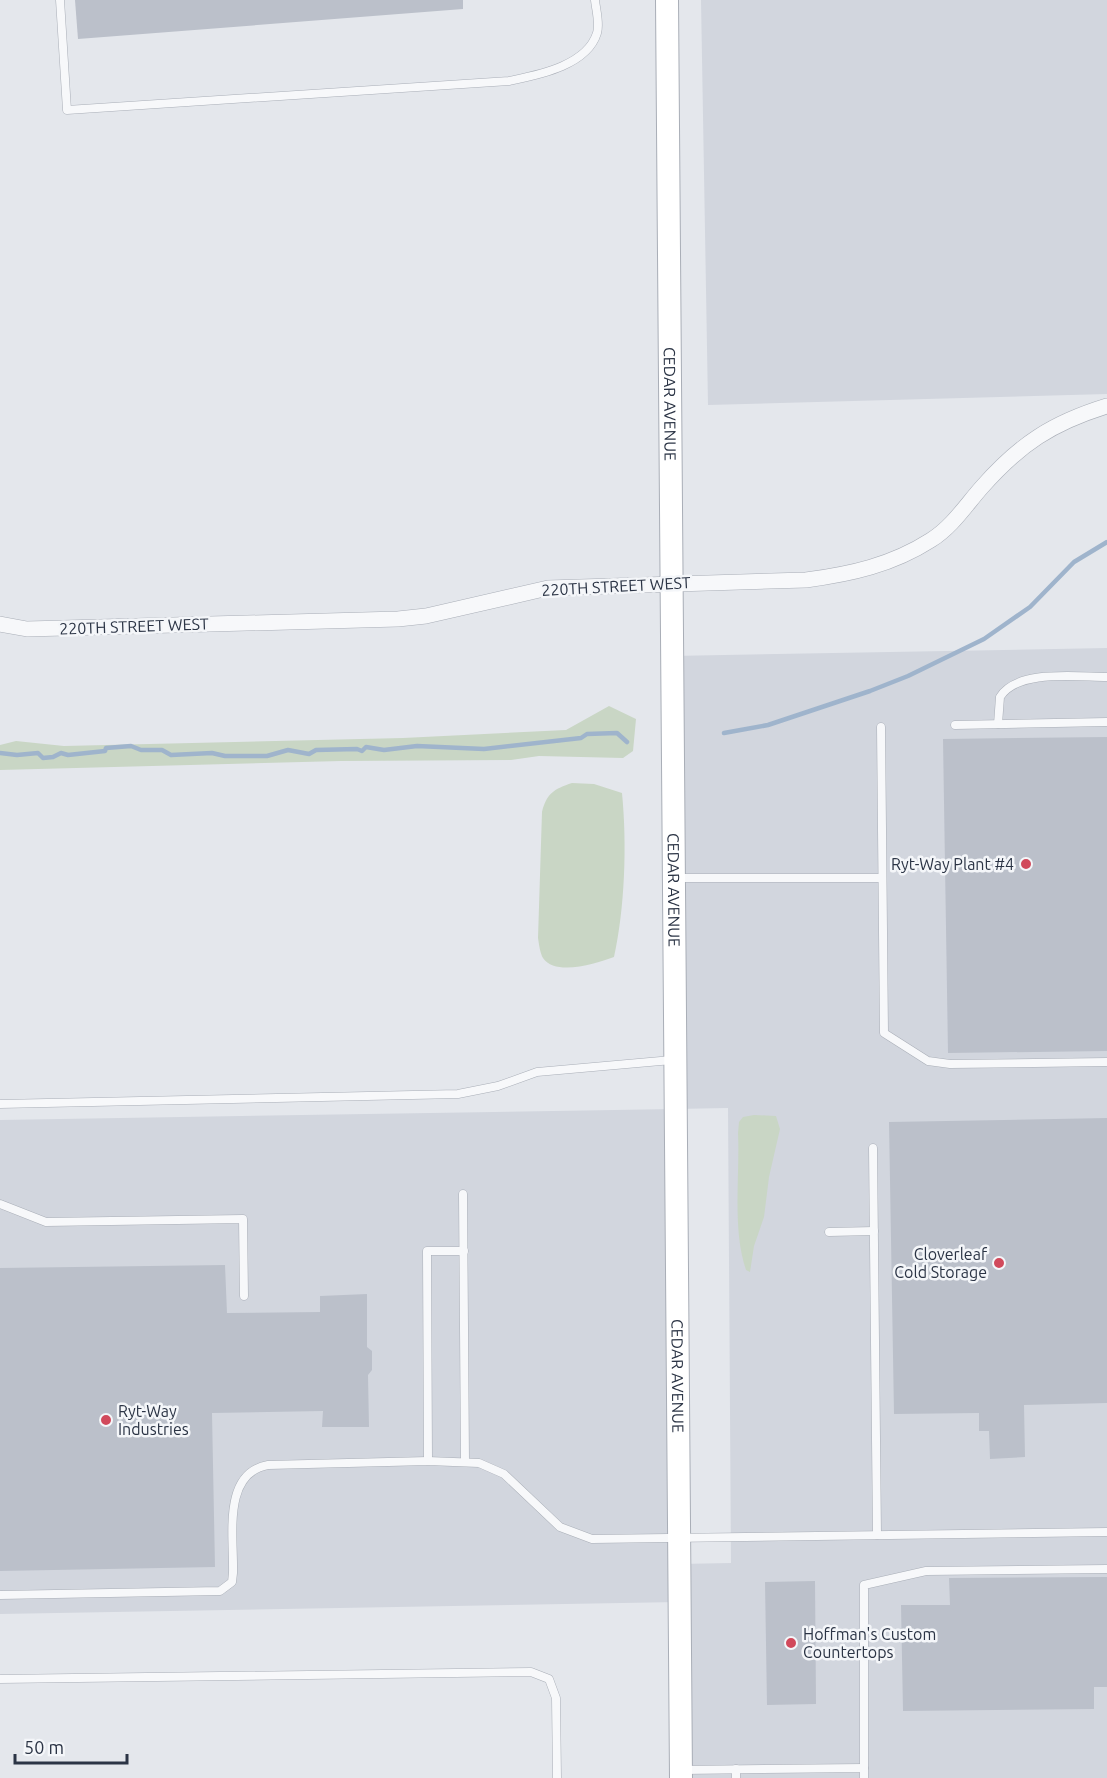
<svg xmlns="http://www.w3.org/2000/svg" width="1107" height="1778" viewBox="0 0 1107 1778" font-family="Ubuntu,sans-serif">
	<rect width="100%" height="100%" fill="#e4e7ec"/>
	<g fill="#d2d6de" fill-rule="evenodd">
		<polygon points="701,0 1107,0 1107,394 708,405"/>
		<path d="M1107 648V1778H681L679 1602 0 1614V1120L675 1109 671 656ZM728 1108 731 1563 679 1564 675 1109Z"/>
	</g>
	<g fill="#c9d6c5">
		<polygon points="609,706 636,719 633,751 623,758 539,756 511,760 341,761 0,770 0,745 16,741 64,746 403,738 566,730"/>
		<path d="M572 783 594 784 622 793C627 844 625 908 614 957 597 963 556 977 543 958 540 953 539 944 538 938L542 812C547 793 554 789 572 783Z"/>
		<path d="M754 1115 776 1116 780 1129 769 1177 764 1217 754 1246 750 1272 746 1270C732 1230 740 1175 738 1133L739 1122 743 1117Z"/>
	</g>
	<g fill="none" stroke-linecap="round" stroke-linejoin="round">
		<g stroke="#9fb4cc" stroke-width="4.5">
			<polyline points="724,733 768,725 870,691 908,676 984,639 1030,607 1074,562 1107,542"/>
			<polyline points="0,753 17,755 38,753 43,758 53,757 61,753 68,755 105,751 106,748 131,746 141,750 162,750 171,755 212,753 225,756 267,756 288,750 309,754 316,750 357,749 362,751 366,747 384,750 417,746 484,749 581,738 587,734 617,733 627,742"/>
		</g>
	</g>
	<g fill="#bbc0ca">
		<polygon points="75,0 463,0 463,9 78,39"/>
		<polygon points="1107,737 1107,1051 948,1053 943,739"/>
		<polygon points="1107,1118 1107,1403 1024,1405 1025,1457 990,1459 989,1431 979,1431 979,1413 894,1414 889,1122"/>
		<polygon points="225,1265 227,1313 320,1312 320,1296 367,1294 367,1347 372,1351 372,1370 368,1375 369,1427 322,1427 323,1411 212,1413 215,1567 0,1571 0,1268"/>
		<polygon points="1107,1577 1107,1687 1094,1687 1094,1709 903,1711 901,1605 950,1605 949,1578"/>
		<polygon points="815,1581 816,1704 767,1705 765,1582"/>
	</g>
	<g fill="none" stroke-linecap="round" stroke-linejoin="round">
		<defs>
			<g id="lane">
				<path d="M60 0 67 110 509 81C537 75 587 66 597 33 600 24 596 10 595 0"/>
				<path d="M998 724 1000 697C1017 669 1077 677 1107 677"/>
				<polyline points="955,725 1107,722"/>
				<polyline points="881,727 884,1033 928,1061 950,1064 1107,1062"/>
				<polyline points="676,878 882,878"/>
				<polyline points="0,1104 458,1094 498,1086 537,1072 672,1060"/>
				<polyline points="873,1148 877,1535"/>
				<polyline points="463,1194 465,1461"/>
				<polyline points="0,1204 46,1222 243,1219 244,1296"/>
				<polyline points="829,1232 874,1231"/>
				<polyline points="428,1461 427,1251 464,1251"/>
				<path d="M0 1595 220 1591 232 1582 233 1573C234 1537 222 1473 268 1465L428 1461 479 1463 504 1474 560 1527 592 1539 1107 1532"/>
				<polyline points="0,1679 531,1672 549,1679 556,1698 557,1778"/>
				<polyline points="864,1768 864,1585 926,1571 1107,1569"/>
				<polyline points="736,1769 736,1778"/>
				<polyline points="682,1770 864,1768 864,1778"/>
			</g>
			<path id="street" d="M0 624 27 629 398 619 426 616 548 588 806 580C851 574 892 565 931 540 952 527 966 505 982 487 1020 444 1052 423 1107 406"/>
			<g id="secondary">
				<path id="s1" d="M667 0 681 1778"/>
			</g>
		</defs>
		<use href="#lane" stroke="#a9aeb7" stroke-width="9"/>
		<use href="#street" stroke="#a9aeb7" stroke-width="16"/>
		<use href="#secondary" stroke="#a9aeb7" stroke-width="24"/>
		<use href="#lane" stroke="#f7f8fa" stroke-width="8"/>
		<use href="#street" stroke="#f7f8fa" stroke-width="15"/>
		<use href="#secondary" stroke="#fff" stroke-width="22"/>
	</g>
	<g fill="#d1495b" stroke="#f4f6f9" stroke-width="2">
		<circle cx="1026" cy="864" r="6"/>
		<circle cx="999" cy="1263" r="6"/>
		<circle cx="106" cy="1420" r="6"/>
		<circle cx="791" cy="1643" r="6"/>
	</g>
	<g text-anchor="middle" stroke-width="5" stroke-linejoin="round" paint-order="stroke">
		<g font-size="16" fill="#2b3445" stroke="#f4f6f9">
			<text dy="6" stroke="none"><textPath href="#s1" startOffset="404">CEDAR AVENUE</textPath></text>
			<text transform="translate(616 586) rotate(-3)" y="6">220TH STREET WEST</text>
			<text transform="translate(134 626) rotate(-2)" y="6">220TH STREET WEST</text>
			<text dy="6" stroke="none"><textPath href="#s1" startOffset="890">CEDAR AVENUE</textPath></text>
			<text dy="6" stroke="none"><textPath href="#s1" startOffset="1376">CEDAR AVENUE</textPath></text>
		</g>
		<g font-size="16" fill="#2b3445" stroke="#f4f6f9" text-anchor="end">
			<text x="1014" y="870">Ryt-Way Plant #4</text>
			<text x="987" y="1260">Cloverleaf<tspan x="987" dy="18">Cold Storage</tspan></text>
			<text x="118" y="1417" text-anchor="start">Ryt-Way<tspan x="118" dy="18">Industries</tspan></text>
			<text x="803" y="1640" text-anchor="start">Hoffman's Custom<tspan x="803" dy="18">Countertops</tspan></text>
		</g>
	</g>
	<path d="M15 1754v9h112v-9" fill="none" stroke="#2b3445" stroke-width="3"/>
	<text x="24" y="1754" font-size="18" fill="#2b3445" stroke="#f4f6f9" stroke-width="4.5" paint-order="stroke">50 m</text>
</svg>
